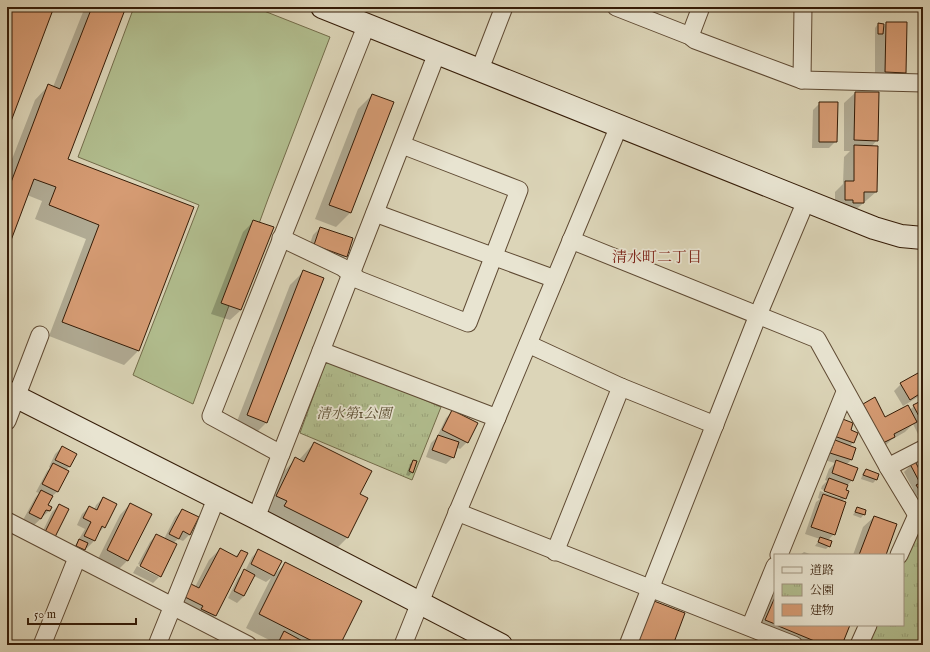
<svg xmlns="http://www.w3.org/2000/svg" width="930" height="652" viewBox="0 0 930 652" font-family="'IM FELL English','Noto Serif JP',serif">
	<defs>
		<pattern id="park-tufts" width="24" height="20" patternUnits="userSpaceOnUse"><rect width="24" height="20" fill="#b1bd8e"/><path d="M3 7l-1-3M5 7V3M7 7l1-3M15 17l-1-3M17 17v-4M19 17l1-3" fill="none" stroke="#99a279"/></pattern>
	</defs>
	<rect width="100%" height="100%" fill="#dcd5b8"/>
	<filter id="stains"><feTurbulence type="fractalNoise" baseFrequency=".005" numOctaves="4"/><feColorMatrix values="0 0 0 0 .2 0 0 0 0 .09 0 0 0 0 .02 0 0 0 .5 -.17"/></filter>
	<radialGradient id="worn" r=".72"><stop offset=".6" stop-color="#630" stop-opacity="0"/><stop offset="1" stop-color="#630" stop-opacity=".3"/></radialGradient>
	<g fill="url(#park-tufts)" stroke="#736c4a">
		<polygon points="333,361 441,407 412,480 300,433 325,364"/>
		<polygon points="923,526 923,645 868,645 876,625 903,625 903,565 919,529"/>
	</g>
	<polygon fill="#b1bd8e" stroke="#736c4a" points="134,7 254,7 330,37 268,199 193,404 133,375 199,205 78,157"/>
	<g fill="#0003">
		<polygon points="85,7 125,7 67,159 193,207 138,351 124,365 49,336 86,239 35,219 42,201 27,195 7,248 7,172 35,100 48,86 53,87"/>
		<polygon points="887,23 905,72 894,83 875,83 875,28 878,24 883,27"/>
		<polygon points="855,93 877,140 871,147 876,192 852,213 835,210 835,192 843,184 844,157 850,151 844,151 844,103"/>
		<polygon points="372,95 393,103 350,213 336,227 315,219 358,109"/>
		<polygon points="820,103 836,141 829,148 812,148 813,110"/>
		<polygon points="254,221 273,228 241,310 230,320 211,314 243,232"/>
		<polygon points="320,228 346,256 339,263 307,252 313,235"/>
		<polygon points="304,271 266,423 252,437 234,429 290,285"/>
		<polygon points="923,374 923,394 903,406 894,391 901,384"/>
		<polygon points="874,398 885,418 910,410 914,406 923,401 923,438 921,440 913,424 905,432 891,440 884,447 853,415 863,404"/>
		<polygon points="453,411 467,442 460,449 456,447 453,457 446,464 426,457 431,443 437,437 446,418"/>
		<polygon points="833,426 856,433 853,443 849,447 855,449 851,460 846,465 852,480 847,486 845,498 841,502 834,534 827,541 829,546 826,549 815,546 820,539 805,534 816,502 820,499 818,498 820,491 840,498 840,496 821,489 822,486 827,481 825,480 829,469 835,463 824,460"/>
		<polygon points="314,443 359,495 347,538 333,552 263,510 282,473 296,459 299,460"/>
		<polygon points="62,447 76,454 69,467 66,470 57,492 51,497 47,506 51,508 49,511 33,526 23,520 35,498 39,493 36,492 47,471 50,468 49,467 55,454"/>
		<polygon points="413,461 412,472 409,476 406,475 410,464"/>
		<polygon points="911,465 919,470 923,468 923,492 913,498 910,493 913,489 904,472"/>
		<polygon points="866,470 878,474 876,480 873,483 861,479 863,473"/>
		<polygon points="923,496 923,507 919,500"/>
		<polygon points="103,498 104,527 97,535 94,541 87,548 85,547 81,553 73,549 85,529 77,525 82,514 89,507 94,510 96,505"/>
		<polygon points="130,504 128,560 117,571 97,561 120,515"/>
		<polygon points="59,505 47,543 39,539 52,512"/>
		<polygon points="857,508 864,514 861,518 853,515"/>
		<polygon points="182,510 190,534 183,541 178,539 173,543 160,576 153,583 133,573 137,566 159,577 159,575 138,564 150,542 156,535 164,539 175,517"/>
		<polygon points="874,517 885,555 853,555 863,527"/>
		<polygon points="220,549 235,557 241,551 246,554 215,616 204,626 175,608 181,596 195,587 209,560"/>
		<polygon points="259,550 274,575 286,563 339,645 274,645 275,643 246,628 271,578 266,582 254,576 244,596 237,603 228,598 238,578 245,571 252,557"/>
		<polygon points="804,552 813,555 800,555"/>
		<polygon points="775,590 775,625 849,625 841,645 777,645 752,634 767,598"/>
		<polygon points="654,602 672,645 631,645"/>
	</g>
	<g fill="#d59b73" stroke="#351c07">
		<polygon points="7,7 54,7 7,132"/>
		<polygon points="92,7 126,7 68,159 194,207 139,351 62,322 99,225 49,205 56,187 34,179 7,251 7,193 48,84 60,89"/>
		<polygon points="886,22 907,22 906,73 885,72"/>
		<polygon points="878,23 884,24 883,34 878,34"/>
		<polygon points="855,92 879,92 878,141 854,140"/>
		<polygon points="372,94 394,102 351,213 329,205"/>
		<polygon points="819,102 838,102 837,142 819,142"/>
		<polygon points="854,145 878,146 877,192 864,192 864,203 853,203 853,200 845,200 845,181 854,181"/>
		<polygon points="253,220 274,227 241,310 221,303"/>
		<polygon points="320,227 353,238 347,257 314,245"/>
		<polygon points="303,270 324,278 267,423 247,415"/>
		<polygon points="918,373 919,375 923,373 923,391 920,392 921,393 910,400 900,383"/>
		<polygon points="875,397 885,417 908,405 917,422 894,434 895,437 883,443 863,404"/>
		<polygon points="923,400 923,424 913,405"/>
		<polygon points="452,410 478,423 468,443 442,430"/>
		<polygon points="840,418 853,423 851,430 858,433 854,443 834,436"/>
		<polygon points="438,435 459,442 454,458 432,450"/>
		<polygon points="835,440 856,448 852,460 830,453"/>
		<polygon points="314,442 372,471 360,494 368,498 348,538 284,506 287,501 276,496 295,457 304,462"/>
		<polygon points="62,446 77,454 70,467 55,460"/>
		<polygon points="413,460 417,461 413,473 409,471"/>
		<polygon points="836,460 858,468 853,481 832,473"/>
		<polygon points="915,461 919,469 923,467 923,490 920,491 916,485 920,483 910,464"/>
		<polygon points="53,463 69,471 58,492 42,484"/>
		<polygon points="866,469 879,474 877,480 863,475"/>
		<polygon points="829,478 848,485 846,490 849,491 846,499 824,491"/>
		<polygon points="41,490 53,496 48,505 52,507 50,511 46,510 41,519 29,513"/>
		<polygon points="823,494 846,502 835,535 811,527"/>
		<polygon points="103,497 117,504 105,528 102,526 95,541 84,536 91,522 83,518 89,506 97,510"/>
		<polygon points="130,503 152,514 128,561 107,550"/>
		<polygon points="59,504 69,509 55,537 45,532"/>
		<polygon points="857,507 866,510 865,515 855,512"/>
		<polygon points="182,509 199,517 190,535 183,531 179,539 169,534"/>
		<polygon points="874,516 897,524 886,555 859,555"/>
		<polygon points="156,534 177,544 161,577 140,566"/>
		<polygon points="820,537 832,541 830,547 818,542"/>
		<polygon points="79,539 88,543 85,550 76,546"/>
		<polygon points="220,548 237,557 241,550 248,553 216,616 201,609 203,606 185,597 191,584 199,588"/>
		<polygon points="258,549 282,561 274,576 251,564"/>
		<polygon points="285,562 362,601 340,645 320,645 259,614"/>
		<polygon points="244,569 255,575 244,596 234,591"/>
		<polygon points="775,597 775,624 765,620"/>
		<polygon points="654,601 685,613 673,645 649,645 638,641"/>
		<polygon points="776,625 850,625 842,645 824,645"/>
		<polygon points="284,631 308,644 308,645 277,645"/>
	</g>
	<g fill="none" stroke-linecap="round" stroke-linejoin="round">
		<defs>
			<g id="street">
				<polyline points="616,7 690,36 695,40 802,80 923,83"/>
				<polyline points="690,36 701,7"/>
				<polyline points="480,69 504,7"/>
				<polyline points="802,80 803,7"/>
				<polyline points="375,213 555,279"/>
				<polyline points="281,238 342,267 359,280 468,323 519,190 402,145"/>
				<polyline points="571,240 817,339 888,467 917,515 923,518"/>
				<polyline points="528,344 621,387 715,425"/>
				<polyline points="321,351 497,418"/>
				<polyline points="7,421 40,335"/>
				<polyline points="281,454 211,416 367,24"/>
				<polyline points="888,467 923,449"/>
				<polyline points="457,512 794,645"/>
				<polyline points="256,518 437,53"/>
				<polyline points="7,521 248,645"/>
				<polyline points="555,552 621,387"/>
				<polyline points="779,555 845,392"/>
				<polyline points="899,555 917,515"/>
				<polyline points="750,627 775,566"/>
				<polyline points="42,645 77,558"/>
				<polyline points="157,645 216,499"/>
				<polyline points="403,645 427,585 619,126"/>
				<polyline points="628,645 758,315 806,201"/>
				<polyline points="859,645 868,625"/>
			</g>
			<g id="secondary">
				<polyline points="322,7 874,228 901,236 923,238"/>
				<polyline points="7,392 256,518 501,645"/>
			</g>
		</defs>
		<use href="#street" stroke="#5f4a33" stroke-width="19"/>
		<use href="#secondary" stroke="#351c07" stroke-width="24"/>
		<use href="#street" stroke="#e8e4d1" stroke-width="17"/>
		<use href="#secondary" stroke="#e8e4d1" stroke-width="22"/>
	</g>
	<g text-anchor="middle" stroke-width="3.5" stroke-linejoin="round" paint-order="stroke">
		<g font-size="14" font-style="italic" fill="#5a4c30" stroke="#e8e4d1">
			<text x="354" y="418">清水第1公園</text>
		</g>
		<g font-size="15" fill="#7a1f14" stroke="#e8e4d1">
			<text x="657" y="262">清水町二丁目</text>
		</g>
	</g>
	<rect width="930" height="652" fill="none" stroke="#dcd5b8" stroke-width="24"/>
	<rect x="8" y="8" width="914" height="636" fill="none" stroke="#351c07" stroke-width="2"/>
	<rect x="12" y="12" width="906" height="628" fill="none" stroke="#351c07"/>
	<rect x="774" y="554" width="130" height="72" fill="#e8e4d1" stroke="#a09480"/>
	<rect x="782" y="567" width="20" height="6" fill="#e8e4d1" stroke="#a09480"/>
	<text x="810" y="574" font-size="12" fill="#351c07">道路</text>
	<rect x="782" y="584" width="20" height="12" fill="url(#park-tufts)" stroke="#a09480"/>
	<text x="810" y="594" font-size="12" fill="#351c07">公園</text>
	<rect x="782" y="604" width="20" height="12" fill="#d59b73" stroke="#a09480"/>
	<text x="810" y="614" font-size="12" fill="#351c07">建物</text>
	<path d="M28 618v6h108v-6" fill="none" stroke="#351c07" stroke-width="2"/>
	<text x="34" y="618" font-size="12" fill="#351c07" stroke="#e8e4d1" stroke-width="3" paint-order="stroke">50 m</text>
	<rect width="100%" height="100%" filter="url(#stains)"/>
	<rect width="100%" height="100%" fill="url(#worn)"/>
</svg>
